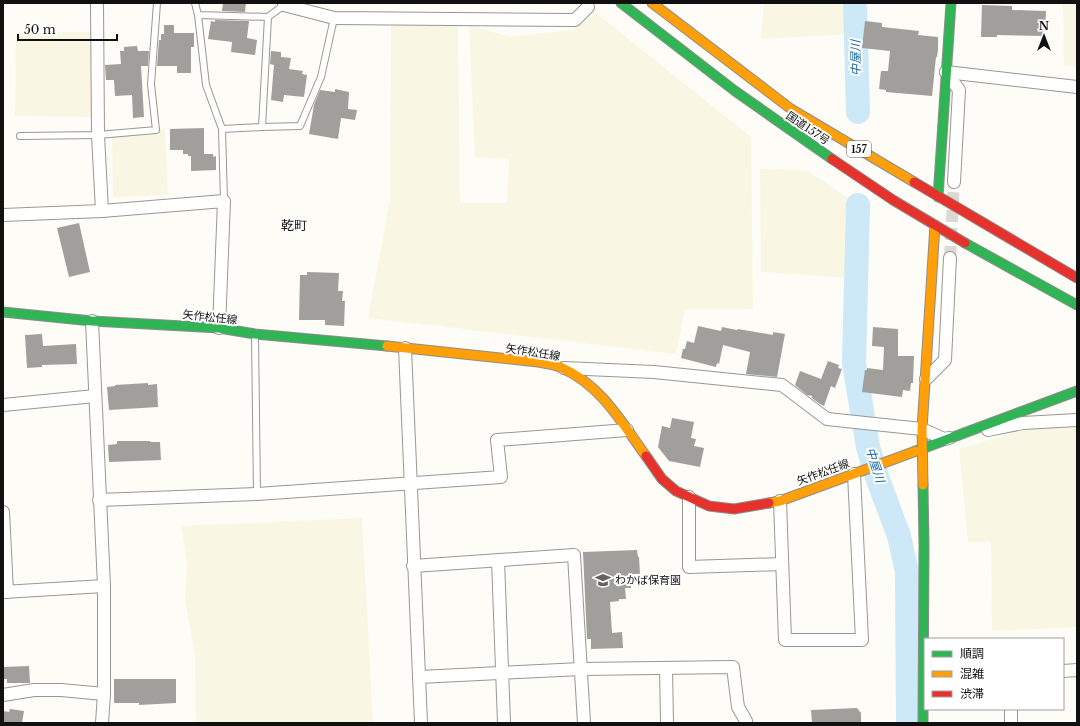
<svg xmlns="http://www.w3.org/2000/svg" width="1080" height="726" viewBox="0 0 1080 726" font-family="'Libre Baskerville','Noto Sans JP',serif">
	<rect width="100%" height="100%" fill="#fdfcf7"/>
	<g fill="#f9f7e4">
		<polygon points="764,3 848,3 848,34 761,39"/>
		<polygon points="1063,3 1077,3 1077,67 1064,65"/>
		<polygon points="596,13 751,137 753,309 685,310 676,354 368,318 390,200 391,23 458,23 460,203 507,203 509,159 475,157 469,25 510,37 571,30"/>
		<polygon points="94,32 93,117 15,116 16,33"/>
		<polygon points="165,129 168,195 113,197 112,131"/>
		<polygon points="760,169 806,170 850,199 850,278 761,272"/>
		<polygon points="1077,427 1077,627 992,631 991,542 968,542 959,449 1026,429"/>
		<polygon points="362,518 373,723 196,723 195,657 185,600 187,562 181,526"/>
	</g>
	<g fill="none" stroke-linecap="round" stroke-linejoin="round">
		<g stroke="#cde8f7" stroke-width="24">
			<polyline points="855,3 858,112"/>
			<polyline points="858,205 854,363 868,447 877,477 899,536 907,572 908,723"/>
		</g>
	</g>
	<g fill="#a19f9c">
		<polygon points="223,3 246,3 245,12 222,11"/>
		<polygon points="982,5 1012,6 1012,10 1046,11 1045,36 997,35 997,37 981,37"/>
		<polygon points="215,20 249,21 247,38 257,40 255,55 231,52 232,42 208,39 211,21 215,22"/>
		<polygon points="865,21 882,23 882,27 919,31 918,35 938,37 938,50 937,57 936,57 932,96 886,92 886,90 879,89 881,71 888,71 890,51 862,48"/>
		<polygon points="164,25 174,25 174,33 194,33 194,47 191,47 191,73 177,73 177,66 157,66 159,40 161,40 161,34 164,34"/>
		<polygon points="137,46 138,51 149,51 148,66 141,66 144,117 133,118 132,95 115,96 114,80 106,80 105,65 121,64 120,51 124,51 124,47"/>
		<polygon points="271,51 281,52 281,57 291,58 289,69 303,71 302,74 307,75 304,97 284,95 283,102 271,100 274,65 270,64"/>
		<polygon points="335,89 349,92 348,109 357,110 355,120 341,118 338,139 309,134 314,105 320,90 335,92"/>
		<polygon points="204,128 204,154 213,154 213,157 216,156 216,170 191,171 191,156 188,156 188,154 183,154 183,150 170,150 170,129"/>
		<polygon points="79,223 90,272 69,277 57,228"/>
		<polygon points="307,272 339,273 338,291 343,291 342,301 345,301 344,326 325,325 325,320 299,320 300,275 307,275"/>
		<polygon points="698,326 721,331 722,327 737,330 738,329 773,335 773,332 785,334 777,377 746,374 750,352 723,345 719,364 717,363 716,367 681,358 683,349 685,349 687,341 694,343"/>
		<polygon points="873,327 898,329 898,356 914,356 913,383 911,383 910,391 903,390 902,397 862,392 865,370 867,370 867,368 883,370 884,347 872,346"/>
		<polygon points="42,334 43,346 76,344 77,364 42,365 42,367 27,368 25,335"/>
		<polygon points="828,361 839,365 838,368 842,369 835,388 831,386 824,406 820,404 812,398 812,396 807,395 795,385 800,371 821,379"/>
		<polygon points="148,383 148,385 157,384 158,407 109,410 107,387 115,386 115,385"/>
		<polygon points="672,418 694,422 691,438 696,439 694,446 704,448 700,467 669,461 658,447 662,426 670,428"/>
		<polygon points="117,441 150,441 150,442 160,442 161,460 109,462 108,445 117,444"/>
		<polygon points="637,550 638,557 639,557 640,574 630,574 631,588 625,588 626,599 619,599 619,601 610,602 612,633 622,632 623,648 591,649 591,639 587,639 583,552"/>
		<polygon points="29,666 30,683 7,683 7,679 3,679 3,667"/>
		<polygon points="114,679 176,679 176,703 139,705 139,703 114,703"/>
		<polygon points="857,708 861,713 861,723 812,723 811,710"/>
		<polygon points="10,709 24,711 22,723 3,723 3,711 9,712"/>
	</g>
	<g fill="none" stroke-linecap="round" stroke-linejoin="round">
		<polyline stroke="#dad9d4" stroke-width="12" stroke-dasharray="12 6" stroke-linecap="butt" points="950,258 954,182"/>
		<defs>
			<g id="lane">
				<polyline points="195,3 198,15 268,17 284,5"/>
				<polyline points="198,15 206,85 222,129"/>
				<polyline points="262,127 268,17"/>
				<polyline points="20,136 98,135 156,130 151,84 157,3"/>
				<polyline points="224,201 222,129 262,127 300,126 321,77 334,18"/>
				<polyline points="255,335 257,494"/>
			</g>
			<g id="street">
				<polyline points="97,3 98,135 102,211"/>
				<polyline points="284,3 284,5 334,18 575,20 588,7"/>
				<polyline points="946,72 1077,87"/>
				<polyline points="946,72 959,90 954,182"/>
				<polyline points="3,215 102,211 224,201 219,328"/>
				<polyline points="92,321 104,586 104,694 102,723"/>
				<polyline points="405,348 421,723"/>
				<polyline points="564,368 654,372 782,385 827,419 922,429 944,439 949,438"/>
				<polyline points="926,379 945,360 950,258"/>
				<polyline points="3,405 95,396"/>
				<polyline points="988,430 1023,423 1077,420"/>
				<polyline points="689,497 689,567 782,564"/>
				<polyline points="99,500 257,494 501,477 497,440 627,430"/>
				<polyline points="780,501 785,640 862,640 854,474"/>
				<polyline points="3,512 7,592"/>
				<polyline points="498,560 504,723"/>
				<polyline points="413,566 574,555 584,723"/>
				<polyline points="3,592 104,586"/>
				<polyline points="666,668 667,723"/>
				<polyline points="1063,671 1077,670"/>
				<polyline points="419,677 581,669 733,667 738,707 746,721 746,723"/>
				<polyline points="3,695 34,690 61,690 104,694"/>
				<polyline points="1011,723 1011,709"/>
			</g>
			<g id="fast">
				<polyline points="621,3 735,91 832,159"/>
				<polyline points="938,197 951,3"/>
				<polyline points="965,243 1077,305"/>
				<polyline points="3,312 92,321 219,328 255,334 387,346"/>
				<polyline points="916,451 1077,391"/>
				<polyline points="923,485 924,544 923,723"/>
			</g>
			<g id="slow">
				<polyline points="652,3 791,109 914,182"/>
				<path d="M387 346 538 362C546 364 555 364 562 368 601 385 622 423 646 456"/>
				<polyline points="923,485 922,429 935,225"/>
				<polyline points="769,503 780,501 916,451"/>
			</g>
			<g id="jam">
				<polyline points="832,159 893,200 965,243"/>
				<polyline points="914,182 1077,278"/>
				<polyline points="646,456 662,479 676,491 709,506 734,509 769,503"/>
			</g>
		</defs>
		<use href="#lane" stroke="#979795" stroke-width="8"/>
		<use href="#street" stroke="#979795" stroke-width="14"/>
		<use href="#fast" stroke="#8e8d8b" stroke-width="11"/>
		<use href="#slow" stroke="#8e8d8b" stroke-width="11"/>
		<use href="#jam" stroke="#8e8d8b" stroke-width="11"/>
		<use href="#lane" stroke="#fffffe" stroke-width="6"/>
		<use href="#street" stroke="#fffffe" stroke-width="12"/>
		<use href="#fast" stroke="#30b455" stroke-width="9"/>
		<use href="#slow" stroke="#ff9f0a" stroke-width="9"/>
		<use href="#jam" stroke="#e5322d" stroke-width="9"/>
	</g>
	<defs>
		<symbol id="school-bare" viewBox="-9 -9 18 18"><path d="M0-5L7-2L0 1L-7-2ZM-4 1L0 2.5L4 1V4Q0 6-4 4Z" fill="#646362" stroke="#fff" stroke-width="2.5" paint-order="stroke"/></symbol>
	</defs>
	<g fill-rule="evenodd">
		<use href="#school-bare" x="592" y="569" width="22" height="22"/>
	</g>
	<g text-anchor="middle" stroke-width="4" stroke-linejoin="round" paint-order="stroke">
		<rect fill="#fff" stroke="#585858" stroke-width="1" x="847" y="141" width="24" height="16" rx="3"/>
		<g font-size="10" font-weight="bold" fill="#111">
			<text x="859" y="153">157</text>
		</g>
		<g font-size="11" fill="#111" stroke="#fff">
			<text transform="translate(808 128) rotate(34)" y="4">国道157号</text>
			<text transform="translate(210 317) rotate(6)" y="4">矢作松任線</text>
			<text transform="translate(533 352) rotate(9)" y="4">矢作松任線</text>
			<text transform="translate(823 472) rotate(-20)" y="4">矢作松任線</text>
		</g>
		<g font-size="11" fill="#111" stroke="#fff" text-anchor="start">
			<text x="615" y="584">わかば保育園</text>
		</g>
		<g font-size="12" font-style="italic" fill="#1768a6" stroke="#fff">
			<text transform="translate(856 58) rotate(-91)" y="4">中屋川</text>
			<text transform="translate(875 465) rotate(72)" y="4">中屋川</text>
		</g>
		<g font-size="13" fill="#111" stroke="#fff">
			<text x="294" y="230">乾町</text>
		</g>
	</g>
	<rect width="1080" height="726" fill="none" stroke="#111111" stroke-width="8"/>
	<rect x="924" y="638" width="140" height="72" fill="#ffffff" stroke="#a0a0a0"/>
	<rect x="932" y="651" width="20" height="6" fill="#30b455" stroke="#a0a0a0"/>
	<text x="960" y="658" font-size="12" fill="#111111">順調</text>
	<rect x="932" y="671" width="20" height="6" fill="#ff9f0a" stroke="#a0a0a0"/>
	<text x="960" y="678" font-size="12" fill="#111111">混雑</text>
	<rect x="932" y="691" width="20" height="6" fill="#e5322d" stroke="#a0a0a0"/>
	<text x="960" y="698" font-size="12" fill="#111111">渋滞</text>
	<g transform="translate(1044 36)" stroke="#ffffff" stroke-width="3" paint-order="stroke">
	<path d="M0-3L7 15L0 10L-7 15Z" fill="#111111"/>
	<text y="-6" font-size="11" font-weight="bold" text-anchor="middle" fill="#111111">N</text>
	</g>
	<path d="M18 34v6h99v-6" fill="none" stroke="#111111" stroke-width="2"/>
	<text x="24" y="34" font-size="12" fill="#111111" stroke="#ffffff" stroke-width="3" paint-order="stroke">50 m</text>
</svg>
